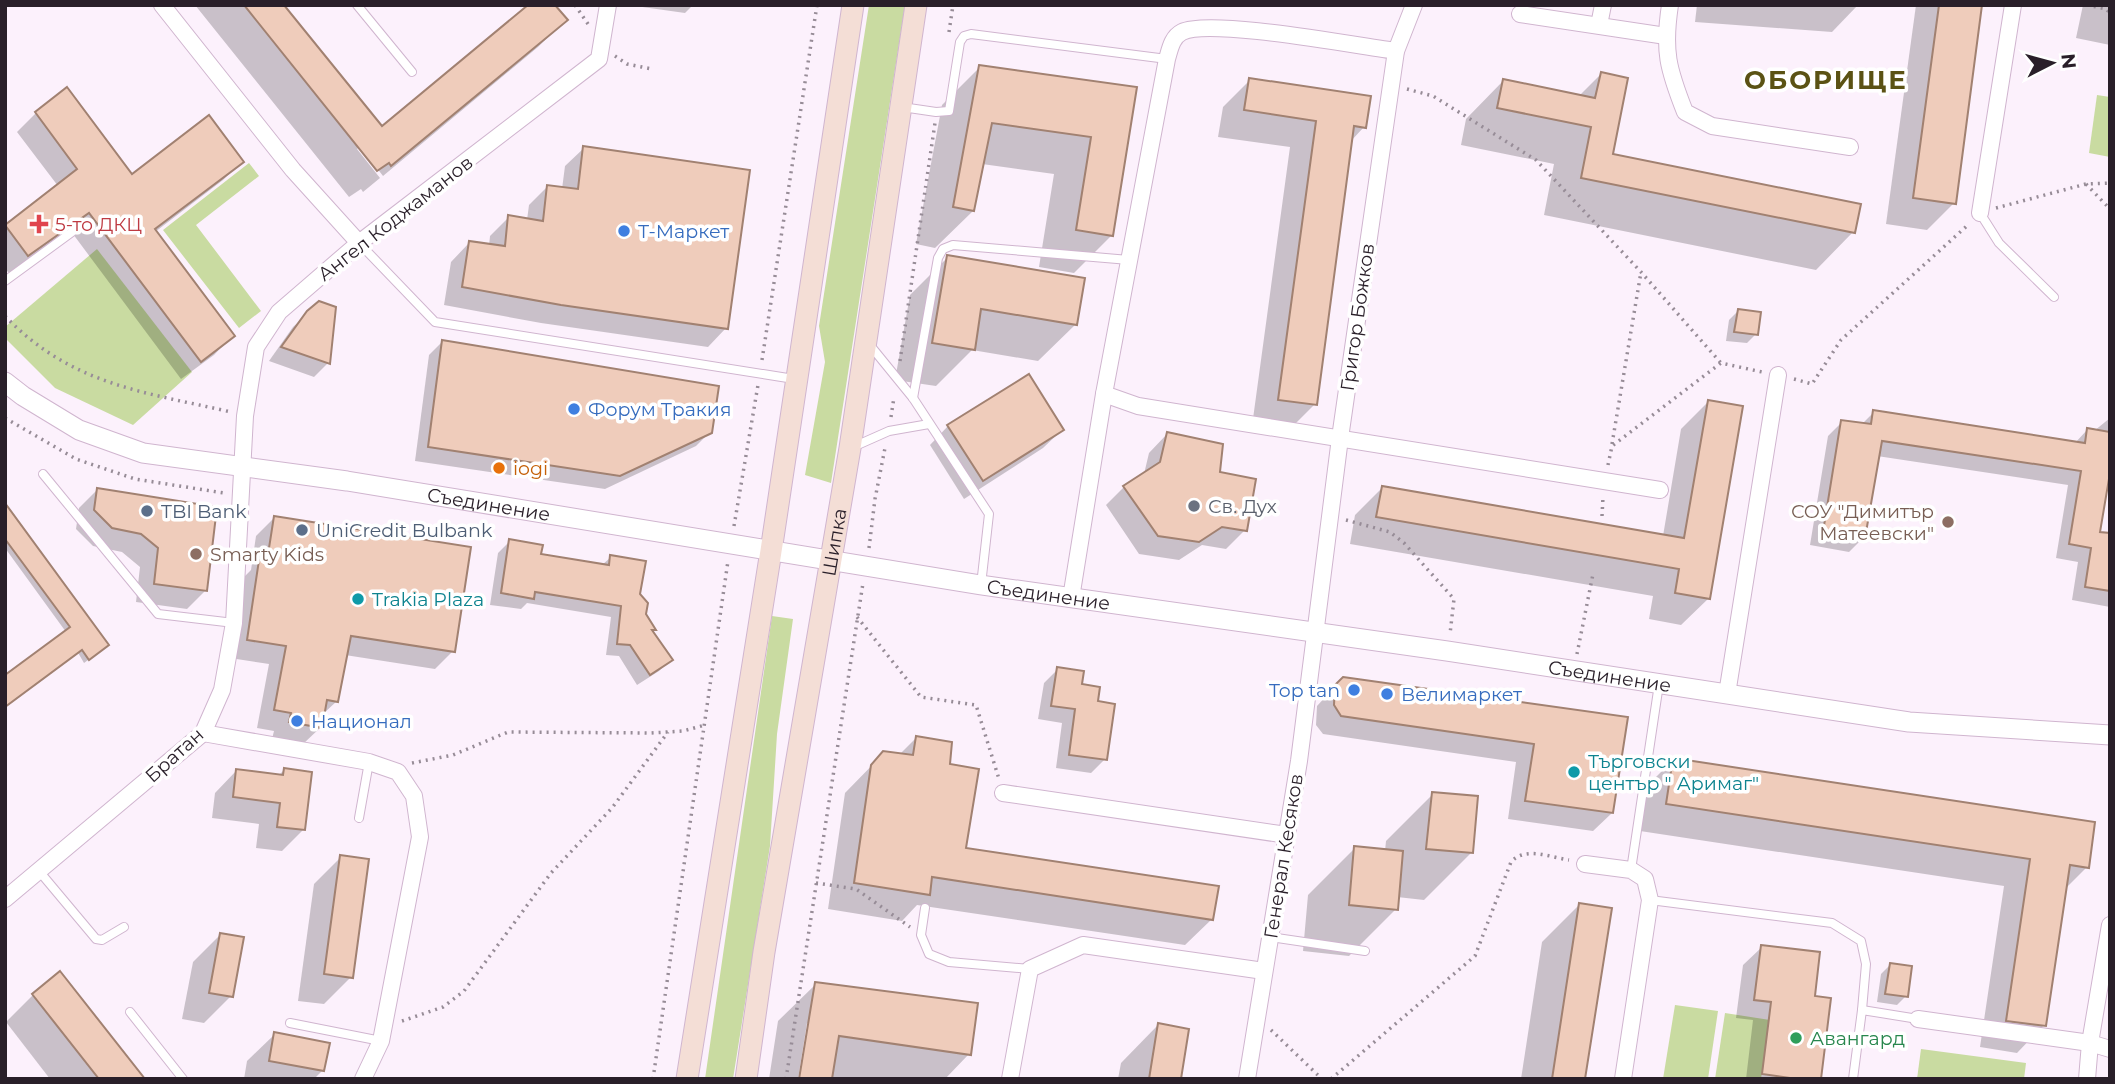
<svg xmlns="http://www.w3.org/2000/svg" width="2115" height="1084" viewBox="0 0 2115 1084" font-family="Montserrat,sans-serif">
	<rect width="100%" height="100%" fill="#fcf1fc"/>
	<g fill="#c9dba1">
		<polygon points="869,5 905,5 831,483 805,475 825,362 819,326"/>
		<polygon points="2097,95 2110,97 2110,157 2089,153"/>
		<polygon points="249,163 259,176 196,225 261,311 239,328 163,230"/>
		<polygon points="97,249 192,372 133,425 55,388 5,338 5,327"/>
		<polygon points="772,616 793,619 777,734 770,846 733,1079 705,1079"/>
		<polygon points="1675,1005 1718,1011 1708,1079 1663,1079"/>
		<polygon points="1725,1013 1770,1020 1761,1079 1715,1079"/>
		<polygon points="1921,1049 2026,1063 2024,1079 1917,1079"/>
	</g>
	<g fill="#0003">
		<polygon points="195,5 282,5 382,128 565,20 538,47 383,176 360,146 357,149 380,178 363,192 361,189 349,197"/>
		<polygon points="628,5 693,5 685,13"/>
		<polygon points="1697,5 1858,5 1832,32 1695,22"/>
		<polygon points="1916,5 1981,5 1954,203 1927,230 1886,224"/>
		<polygon points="2083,5 2110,5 2110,45 2076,38"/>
		<polygon points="980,67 1135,89 1112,235 1074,273 1039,267 1054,174 982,164 973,211 935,248 916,244 942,105"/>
		<polygon points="1601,74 1611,155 1853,232 1816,270 1544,215 1554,164 1461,145 1466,119 1503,81 1579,96"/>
		<polygon points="1250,80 1364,127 1350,142 1315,404 1288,431 1252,426 1290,147 1218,137 1223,107"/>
		<polygon points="36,113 131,176 242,161 223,180 155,232 232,336 214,355 181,379 70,230 9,273 5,269 5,226 58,186 17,132"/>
		<polygon points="584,148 726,328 708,347 541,323 444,305 451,262 469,243 489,246 490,236 509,217 527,220 529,205 547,187 562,189 565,166"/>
		<polygon points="948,257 1076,324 1038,361 972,350 936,386 895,380 910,295"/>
		<polygon points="1738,311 1756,334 1747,343 1726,341 1729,320"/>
		<polygon points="308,313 328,363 314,377 269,361 293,327"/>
		<polygon points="443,341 710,432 696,446 605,489 415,461 429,355"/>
		<polygon points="1708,402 1709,598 1681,625 1649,619 1653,596 1350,544 1355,515 1382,488 1663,536 1681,429"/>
		<polygon points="1874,412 2075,443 2087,430 2094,431 2110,418 2110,485 2105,490 2098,533 2110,535 2110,607 2072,600 2078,562 2056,558 2068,485 1877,456 1863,538 1849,552 1810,545 1828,436 1842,422 1861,425"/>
		<polygon points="948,426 1062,430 1043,448 964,499 930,445"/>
		<polygon points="1167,434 1219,474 1245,530 1226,549 1202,545 1179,560 1139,554 1106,505 1124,487 1144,474 1149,453"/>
		<polygon points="97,490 206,590 187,609 136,602 140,567 122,552 93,546 76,529 79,508"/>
		<polygon points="5,506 103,649 84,663 66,632 5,548"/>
		<polygon points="274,518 453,651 435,669 345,655 337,701 323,714 321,727 302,745 272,739 274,731 257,728 269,664 230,658 241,580 251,570 256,536"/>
		<polygon points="510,541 539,555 602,565 611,557 638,594 644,614 654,630 652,632 670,660 659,671 637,685 619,656 606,655 611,617 527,603 521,609 490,605 498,553"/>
		<polygon points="1058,669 1080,686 1096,703 1105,759 1091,773 1056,768 1062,723 1038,719 1044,683"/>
		<polygon points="1343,678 1626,719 1612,813 1593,831 1508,819 1516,762 1323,734 1316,725 1317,706"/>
		<polygon points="916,738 948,766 964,849 1212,919 1185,945 917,905 902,921 828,909 845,793 884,753 899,755"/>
		<polygon points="1673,760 2087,867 2065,889 2044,1025 2017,1053 1980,1047 2004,886 1640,831 1646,787"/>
		<polygon points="284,770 304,829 282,851 256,848 259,824 212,818 215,793 236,771 278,776"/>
		<polygon points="1433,794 1471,853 1424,900 1397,897 1396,909 1349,956 1303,951 1308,895 1355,848 1385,851 1386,841"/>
		<polygon points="341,857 351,977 324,1004 298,1001 314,884"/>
		<polygon points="1580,904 1583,1079 1521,1079 1542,942"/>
		<polygon points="220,935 231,996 204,1023 182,1019 193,962"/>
		<polygon points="1762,947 1813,998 1819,1079 1746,1079 1753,1020 1736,1018 1743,965"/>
		<polygon points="1890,965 1906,996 1897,1005 1877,1002 1881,974"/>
		<polygon points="816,984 969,1054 945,1079 830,1077 810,1023 807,1023 798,1079 769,1079 778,1021"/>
		<polygon points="33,995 143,1079 50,1079 6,1022"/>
		<polygon points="1158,1025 1179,1079 1118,1079 1121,1063"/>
		<polygon points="275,1034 323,1070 314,1079 244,1079 247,1061"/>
	</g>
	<g fill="#efccbb" stroke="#a18171" stroke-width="2">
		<polygon points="244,5 284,5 382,126 528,5 555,5 568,20 391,166 389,163 377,171"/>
		<polygon points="1939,5 1982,5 1956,204 1913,198"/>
		<polygon points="979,65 1137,87 1113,236 1076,230 1091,137 992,123 974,211 953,207"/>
		<polygon points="1601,72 1628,78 1613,154 1861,204 1855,233 1581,178 1591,127 1497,108 1503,79 1595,98"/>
		<polygon points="1249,78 1371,96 1366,128 1354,126 1317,405 1278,400 1316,121 1244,110"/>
		<polygon points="67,87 132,174 209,115 244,162 155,229 235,336 201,362 89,213 28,256 5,225 77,169 35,112"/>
		<polygon points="583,146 750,170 728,329 561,305 462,287 469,241 505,246 508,215 543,221 547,185 578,189"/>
		<polygon points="947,255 1085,278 1077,325 981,309 975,350 932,343"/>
		<polygon points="319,301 336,307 330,364 281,347 307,311"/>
		<polygon points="1738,309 1761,312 1758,335 1734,332"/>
		<polygon points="442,340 719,386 712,433 620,476 428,447"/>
		<polygon points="1029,374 1064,430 983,481 947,425"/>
		<polygon points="1708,400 1743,406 1710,599 1675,593 1679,569 1376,517 1382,486 1684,538"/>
		<polygon points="1873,410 2085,443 2087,428 2110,432 2110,473 2100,532 2110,533 2110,591 2085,587 2091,548 2069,544 2081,471 1882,441 1865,538 1823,532 1841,420 1871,424"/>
		<polygon points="1167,432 1223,444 1220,472 1256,479 1247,531 1222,527 1199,542 1158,536 1123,486 1160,462"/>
		<polygon points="97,488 217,507 207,591 154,584 158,548 141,534 112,528 94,510"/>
		<polygon points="5,503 109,645 89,660 82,650 5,707 5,675 70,627 5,539"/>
		<polygon points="274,516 471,547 455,652 351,636 338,702 327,700 322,728 289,722 291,713 274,710 286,646 247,640 259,560 267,561"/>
		<polygon points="509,539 543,545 541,554 609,565 610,555 646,561 640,594 648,603 646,614 656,630 652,630 673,660 650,675 630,645 617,644 621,606 535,592 534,599 501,593"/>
		<polygon points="1057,667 1084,671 1082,684 1100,687 1098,701 1115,704 1107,760 1069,755 1075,709 1051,706"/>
		<polygon points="1343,677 1628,717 1613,813 1525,801 1534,744 1341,716 1334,705 1335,685"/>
		<polygon points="916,736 952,742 950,764 979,769 966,848 1219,886 1213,920 932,877 930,895 854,883 871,765 883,751 913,755"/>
		<polygon points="1673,758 2095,822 2089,868 2070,865 2046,1026 2006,1021 2030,859 1666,804"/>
		<polygon points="284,768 312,772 305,830 277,827 280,803 233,797 236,769 283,775"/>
		<polygon points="1432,792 1478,796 1473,853 1426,849"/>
		<polygon points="1354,846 1403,851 1398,910 1349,905"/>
		<polygon points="340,855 369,859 353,978 324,974"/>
		<polygon points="1579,903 1612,908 1585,1079 1552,1079"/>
		<polygon points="220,933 244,937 233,997 209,993"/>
		<polygon points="1761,945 1820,952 1815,996 1831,998 1821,1079 1797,1079 1762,1074 1771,1002 1754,1000"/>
		<polygon points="1890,963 1912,966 1908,997 1885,994"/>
		<polygon points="60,971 145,1079 99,1079 32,994"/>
		<polygon points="815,982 978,1003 971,1055 839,1036 832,1079 799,1079"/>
		<polygon points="1158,1023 1189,1029 1181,1079 1149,1079"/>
		<polygon points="274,1032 330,1043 324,1071 269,1061"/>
	</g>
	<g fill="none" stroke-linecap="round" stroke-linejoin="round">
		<defs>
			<g id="service">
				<polyline points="357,5 412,72"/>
				<polyline points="902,107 936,112 949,111 960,42 964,36 971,34 1167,59"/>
				<polyline points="1980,213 1999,243 2054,297"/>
				<polyline points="359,243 435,322 794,379"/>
				<polyline points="5,281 72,232"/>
				<polyline points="869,344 913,398 989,514 981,585"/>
				<polyline points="913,398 938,258 943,249 953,245 1129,260"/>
				<polyline points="853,447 889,431 929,424"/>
				<polyline points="43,474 158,614 234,623"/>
				<polyline points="359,818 369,762"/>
				<polyline points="1631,870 1659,684"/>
				<polyline points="39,871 96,939 102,940 124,927"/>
				<polyline points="1650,900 1832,923 1861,941 1866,964 1862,1010"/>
				<polyline points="925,908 921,935 929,954 949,962 1030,969"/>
				<polyline points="1270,937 1365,951"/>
				<polyline points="130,1012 183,1079"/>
				<polyline points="290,1023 381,1041"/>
				<polyline points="1853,1079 1862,1010 1918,1019"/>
			</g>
			<g id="minor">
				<polyline points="162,5 293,170 359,243"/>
				<path d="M1670 5C1663 51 1668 69 1685 112L1712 126 1850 147"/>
				<polyline points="1520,14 1666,36"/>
				<polyline points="1599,25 1603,5"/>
				<path d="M1396 51C1357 46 1210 18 1182 32 1172 37 1170 49 1167 59L1104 394 1138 406 1660 490"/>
				<polyline points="1980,213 2013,5"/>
				<polyline points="1071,598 1104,394"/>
				<polyline points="1727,694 1778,375"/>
				<polyline points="203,733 369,762 398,772 414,796 420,837 381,1041 363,1079"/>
				<polyline points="1003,793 1287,835"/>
				<polyline points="1585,864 1631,870 1645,879 1650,900 1623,1079"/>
				<polyline points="5,899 203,733 222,690 234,623 245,416 256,347 279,312 359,243 599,59 608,5"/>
				<polyline points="1918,1019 2090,1043 2110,1049"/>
				<polyline points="1010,1079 1030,969 1083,945 1264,971"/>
				<polyline points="1247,1079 1299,761 1340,438 1396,51 1414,5"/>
				<polyline points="2087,1079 2090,1043 2110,925"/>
			</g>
			<g id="tertiary">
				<path id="s1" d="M5 382 23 396 79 430 143 453 347 481 981 585 1447 651 1909 722 2110 735"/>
			</g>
			<g id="secondary">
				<polyline points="687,1079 771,551 853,5"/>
				<path id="s2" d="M746 1079 764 952 850 448 916 5"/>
			</g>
		</defs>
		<use href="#service" stroke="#d0b5cf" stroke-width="10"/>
		<use href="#minor" stroke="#d0b5cf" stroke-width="18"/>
		<use href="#tertiary" stroke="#d0b5cf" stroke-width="21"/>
		<use href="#secondary" stroke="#d0b5cf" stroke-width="23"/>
		<g stroke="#978c97" stroke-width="3.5" stroke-dasharray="2 5" stroke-linecap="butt">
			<polyline points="575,5 588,24"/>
			<polyline points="2087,5 2106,9 2110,13"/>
			<polyline points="949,32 953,5"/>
			<polyline points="615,56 627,64 652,69"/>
			<polyline points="1407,89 1433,96 1536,160 1641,272 1721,363"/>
			<polyline points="2086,184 2110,209"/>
			<polyline points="1996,208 2086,184 2110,183"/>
			<path d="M5 316C71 385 144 392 231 412"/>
			<polyline points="762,360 817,5"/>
			<polyline points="900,361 935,123"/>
			<polyline points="1794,379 1812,384 1841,340 1969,224"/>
			<polyline points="891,417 894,397"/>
			<polyline points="5,418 76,459 135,479 224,493"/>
			<polyline points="1612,444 1641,272"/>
			<polyline points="1608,465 1612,446 1721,363 1762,372"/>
			<polyline points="1602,516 1603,497"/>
			<polyline points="1346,520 1390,532 1404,543 1454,599 1450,634"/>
			<polyline points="734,526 758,385"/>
			<polyline points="869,548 875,499 885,448"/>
			<polyline points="857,617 921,697 976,705 999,779"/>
			<polyline points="1577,654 1593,574"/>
			<polyline points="412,763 453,755 508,732 651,733 683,731 705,725"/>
			<polyline points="816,883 856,889 910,927"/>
			<polyline points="402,1021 443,1007 464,991 551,873 612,808 668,732"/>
			<polyline points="1271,1030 1322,1079"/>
			<polyline points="653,1079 728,561"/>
			<polyline points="786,1079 863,583"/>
			<path d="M1331 1079 1475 956 1511 862C1526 846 1549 857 1569 860"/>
		</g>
		<use href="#service" stroke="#fff" stroke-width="8"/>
		<use href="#minor" stroke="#fff" stroke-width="16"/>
		<use href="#tertiary" stroke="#fff" stroke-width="19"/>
		<use href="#secondary" stroke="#f4ded6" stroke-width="21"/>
	</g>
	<path fill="#e0444e" stroke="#fff" stroke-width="2.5" d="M35.5 213.5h7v7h7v7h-7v7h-7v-7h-7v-7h7z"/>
	<g fill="#3f7fe0" stroke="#fff" stroke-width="2.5">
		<circle cx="624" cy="231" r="7"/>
		<circle cx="574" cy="409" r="7"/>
		<circle cx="1354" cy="690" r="7"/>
		<circle cx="1387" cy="694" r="7"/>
		<circle cx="297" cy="721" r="7"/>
	</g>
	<circle fill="#e8710a" stroke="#fff" stroke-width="2.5" cx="499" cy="468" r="7"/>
	<circle fill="#6b7280" stroke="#fff" stroke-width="2.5" cx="1194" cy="506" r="7"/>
	<g fill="#5c6f8a" stroke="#fff" stroke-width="2.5">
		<circle cx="147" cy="511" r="7"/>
		<circle cx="302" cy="530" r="7"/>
	</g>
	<g fill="#8d6e63" stroke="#fff" stroke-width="2.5">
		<circle cx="1948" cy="522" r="7"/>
		<circle cx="196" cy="554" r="7"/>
	</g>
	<g fill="#0f9aa8" stroke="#fff" stroke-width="2.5">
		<circle cx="358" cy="599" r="7"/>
		<circle cx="1574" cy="772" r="7"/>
	</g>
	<circle fill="#2e9e5b" stroke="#fff" stroke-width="2.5" cx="1796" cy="1038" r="7"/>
	<g text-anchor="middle" stroke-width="7" stroke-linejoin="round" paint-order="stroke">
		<g font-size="19" fill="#291f29" stroke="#fff">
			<text transform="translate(395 218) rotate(-38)" y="7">Ангел Коджаманов</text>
			<text transform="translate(1357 317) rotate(-82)" y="7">Григор Божков</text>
			<text dy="7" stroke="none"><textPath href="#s1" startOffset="506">Съединение</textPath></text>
			<text dy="7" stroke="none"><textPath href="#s2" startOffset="544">Шипка</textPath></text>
			<text dy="7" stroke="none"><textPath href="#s1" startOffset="1073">Съединение</textPath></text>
			<text dy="7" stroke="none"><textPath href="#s1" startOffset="1640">Съединение</textPath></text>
			<text transform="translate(174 755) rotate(-42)" y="7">Братан</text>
			<text transform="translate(1283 856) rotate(-81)" y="7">Генерал Кесяков</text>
		</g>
		<g font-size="19" fill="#be3a42" stroke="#fff" text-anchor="start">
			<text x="55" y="231">5-то ДКЦ</text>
		</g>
		<g font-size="19" fill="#366cbe" stroke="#fff" text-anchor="start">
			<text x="638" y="238">Т-Маркет</text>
			<text x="588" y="416">Форум Тракия</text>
			<text x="1340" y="697" text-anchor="end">Top tan</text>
			<text x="1401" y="701">Велимаркет</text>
			<text x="311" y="728">Национал</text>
		</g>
		<g font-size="19" fill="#c56008" stroke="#fff" text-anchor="start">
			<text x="513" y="475">iogi</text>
		</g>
		<g font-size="19" fill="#5b616d" stroke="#fff" text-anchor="start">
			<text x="1208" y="513">Св. Дух</text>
		</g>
		<g font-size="19" fill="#4e5e75" stroke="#fff" text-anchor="start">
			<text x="161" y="518">TBI Bank</text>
			<text x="316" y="537">UniCredit Bulbank</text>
		</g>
		<g font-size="19" fill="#785e54" stroke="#fff" text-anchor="end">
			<text x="1934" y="518">СОУ "Димитър<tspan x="1934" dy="22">Матеевски"</tspan></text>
			<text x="210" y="561" text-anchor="start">Smarty Kids</text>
		</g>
		<g font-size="19" fill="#0d838f" stroke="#fff" text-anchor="start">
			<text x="372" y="606">Trakia Plaza</text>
			<text x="1588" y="768">Търговски<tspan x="1588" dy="22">център " Аримаг"</tspan></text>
		</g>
		<g font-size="19" fill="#27864d" stroke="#fff" text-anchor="start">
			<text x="1810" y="1045">Авангард</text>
		</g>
		<g font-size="26" font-weight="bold" letter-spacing="2" fill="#5b5214" stroke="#fff">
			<text x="1826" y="89">ОБОРИЩЕ</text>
		</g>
	</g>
	<rect width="2115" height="1084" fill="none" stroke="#291f29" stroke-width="14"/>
	<g transform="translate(2052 63) rotate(84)" stroke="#ffffff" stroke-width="5" paint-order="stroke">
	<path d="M0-5L12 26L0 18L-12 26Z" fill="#291f29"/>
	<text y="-10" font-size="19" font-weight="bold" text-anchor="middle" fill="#291f29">N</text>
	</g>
</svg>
